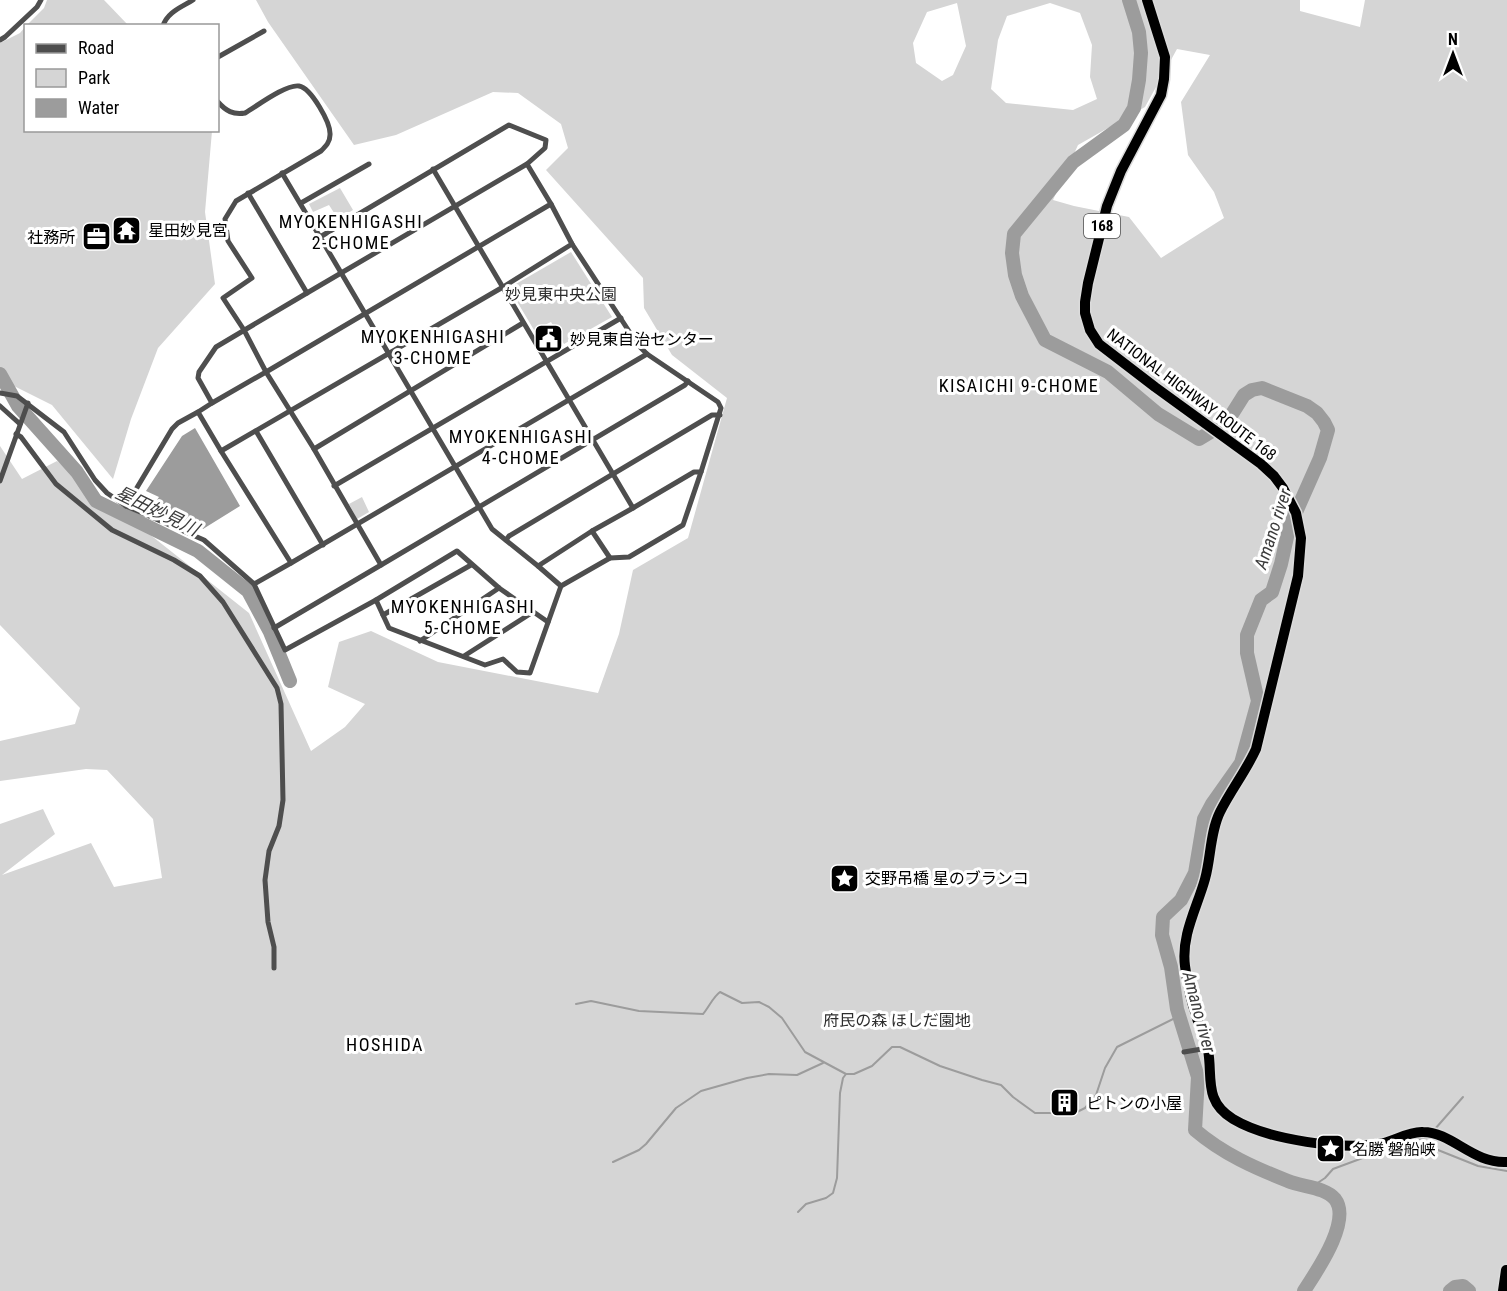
<svg xmlns="http://www.w3.org/2000/svg" width="1507" height="1291" viewBox="0 0 1507 1291" font-family="'Roboto Condensed','Noto Sans JP',sans-serif">
	<rect width="100%" height="100%" fill="#fff"/>
	<g fill="#d5d5d5" fill-rule="evenodd">
		<polygon points="47,0 104,0 128,25 27,25 44,8"/>
		<path d="M256 0H1300V11L1360 27 1365 0H1507V1291H0V824L43 809 55 834 2 875 91 843 114 887 162 878 153 819 107 770 86 769 0 781V741L75 724 80 708 0 625V446L22 479 57 461 249 613 311 751 345 727 365 704 328 687 339 642 371 631 438 662 598 693 619 634 633 570 688 538 727 398 672 355 644 308 643 278 546 170 568 148 561 124 518 93 493 92 396 135 354 145 268 22ZM957 3 966 46 953 75 942 81 916 63 913 43 927 12ZM1050 3 1080 13 1092 45 1090 77 1097 99 1073 110 1006 103 991 89 998 40 1007 16ZM1177 49 1210 55 1181 102 1188 155 1214 192 1224 218 1161 258 1129 217 1074 206 1053 200 1078 145 1145 107Z"/>
		<polygon points="25,27 26,130 212,131 205,212 215,284 158,348 131,419 113,479 52,405 0,379 0,43 20,33"/>
		<polygon points="340,188 353,210 338,219 329,205 313,212 309,204"/>
		<polygon points="571,252 612,317 564,344 551,322 534,330 509,288"/>
		<polygon points="362,497 369,512 357,519 349,504"/>
	</g>
	<polygon fill="#9c9c9c" points="195,428 240,506 203,529 152,507 159,497 146,491 182,436"/>
	<g fill="none" stroke-linecap="round" stroke-linejoin="round">
		<g stroke="#9c9c9c" stroke-width="2">
			<path d="M576 1004 591 1001 639 1011 703 1014C709 1007 713 997 720 992L742 1003 759 1002 769 1007 782 1018 805 1052 846 1074H854L872 1066 892 1047H900L940 1066 982 1080 1001 1085 1013 1097 1035 1113H1075L1085 1108 1096 1095 1105 1068 1117 1047 1179 1016"/>
			<polyline points="1435,1129 1463,1097"/>
			<path d="M1396 1147C1407 1151 1416 1146 1428 1146L1478 1166 1507 1171"/>
			<polyline points="613,1162 639,1150 646,1144 676,1108 701,1091 747,1078 769,1074 797,1075 823,1063"/>
			<polyline points="1310,1188 1325,1178 1333,1169 1411,1140 1427,1138"/>
			<polyline points="798,1212 806,1204 826,1198 833,1193 837,1178 840,1093 843,1078 846,1074"/>
		</g>
		<g stroke="#9c9c9c" stroke-width="14">
			<path d="M1129 0 1139 32 1141 53 1139 80 1134 108 1124 125 1073 162 1014 234 1012 253 1015 275 1022 296 1045 340 1108 372 1158 414 1199 439 1227 422 1244 395 1252 390 1262 388 1307 406 1317 413 1324 422 1328 430 1320 458 1289 528 1281 564 1272 592 1261 600 1247 635V653L1258 701 1241 763 1212 804 1204 819 1195 873 1181 900 1163 917 1162 935 1171 967 1177 1009 1198 1077 1195 1130C1223 1154 1255 1168 1288 1181 1302 1187 1325 1187 1335 1199 1352 1221 1316 1272 1304 1291"/>
			<polyline points="0,374 18,406 77,472 96,501 198,551 248,591 270,632 290,681"/>
			<polyline points="1450,1291 1455,1287 1463,1286 1469,1291"/>
		</g>
		<defs>
			<g id="highway">
				<path d="M1147 0 1165 57 1164 79 1161 95 1121 171 1107 206 1088 283 1085 302V313L1090 330 1099 344 1155 387 1261 464 1274 476 1283 488 1296 513 1301 538 1298 576 1256 749C1246 771 1231 790 1220 812 1210 832 1211 858 1205 879 1197 908 1181 935 1185 966 1187 982 1191 1000 1196 1015 1199 1027 1206 1038 1208 1050 1213 1076 1203 1101 1233 1119 1268 1140 1344 1151 1384 1143 1396 1140 1410 1131 1423 1132 1452 1132 1473 1164 1507 1162"/>
				<polyline points="1503,1291 1506,1270"/>
			</g>
		</defs>
		<use href="#highway" stroke="#dbdbdb" stroke-width="13"/>
		<g stroke="#4e4e4e" stroke-width="5">
			<path d="M163 26C167 12 182 7 193 0"/>
			<polyline points="0,40 5,37 37,7 41,0"/>
			<polyline points="218,57 264,31"/>
			<path d="M218 102C226 111 233 115 245 113 257 106 286 84 299 86 311 88 331 123 330 135 330 142 326 146 321 151L236 201 225 219 228 241 252 278 223 298 244 330 266 372 212 403 198 378 199 372 216 347 307 293"/>
			<polyline points="433,169 633,508 694,472 701,472 721,408 718,402 647,354 638,345 572,244 551,204"/>
			<polyline points="282,173 320,237 509,125 546,140 545,148 527,164 551,204 266,372 314,449 381,565 685,385 688,381"/>
			<polyline points="248,193 307,293 527,164"/>
			<polyline points="301,203 369,164"/>
			<polyline points="320,237 492,529 538,566"/>
			<polyline points="0,393 17,396 64,432 95,480 107,493 126,506 204,540 254,584"/>
			<polyline points="212,403 198,412 221,451 503,287 572,244"/>
			<polyline points="0,406 20,424"/>
			<polyline points="256,431 323,545"/>
			<polyline points="16,434 21,437 56,484 112,530 174,560 200,576 223,602 277,688 281,704 283,800 279,826 269,851 265,880 268,922 274,947 274,968"/>
			<polyline points="314,449 523,323"/>
			<polyline points="221,451 291,563 254,584 285,650 376,600 389,628 485,665 503,659 517,672 530,673 561,586 610,558 629,557 683,525 701,472"/>
			<polyline points="0,481 28,403"/>
			<polyline points="334,486 621,318"/>
			<polyline points="126,506 172,429 178,423 198,412"/>
			<polyline points="506,540 509,536 712,415 720,415"/>
			<polyline points="610,558 592,531 633,508"/>
			<polyline points="291,563 647,354"/>
			<polyline points="561,586 538,566 592,531"/>
			<polyline points="376,600 457,551 499,588 548,622"/>
			<polyline points="383,615 471,565"/>
			<polyline points="274,628 381,565"/>
			<polyline points="420,641 499,588"/>
			<polyline points="464,656 533,612"/>
			<polyline points="1184,1052 1208,1048"/>
		</g>
		<use href="#highway" stroke="#000" stroke-width="10"/>
	</g>
	<defs>
		<symbol id="temple-square" viewBox="-11 -11 22 22"><rect x="-9" y="-9" width="18" height="18" rx="4" fill="#000" stroke="#fff"/><path d="M0-6L5-2H3V0L6.5 2.5H4V6H1.5V3h-3V6H-4V2.5H-6.5L-3 0V-2H-5Z" fill="#fff"/></symbol>
		<symbol id="office-square" viewBox="-11 -11 22 22"><rect x="-9" y="-9" width="18" height="18" rx="4" fill="#000" stroke="#fff"/><path d="M-6-3h4V-5.5h4V-3h4V5H-6ZM-1-4.5V-3h2v-1.5ZM-6 0V1H6V0Z" fill="#fff"/></symbol>
		<symbol id="civic-square" viewBox="-11 -11 22 22"><rect x="-9" y="-9" width="18" height="18" rx="4" fill="#000" stroke="#fff"/><path d="M-.6-6.5H3V-4.5H.6V-3L4-1V1h2V6H-6V1h2V-1L-.6-3ZM-1.2 2.5V6h2.4V2.5Z" fill="#fff"/></symbol>
		<symbol id="sight-square" viewBox="-11 -11 22 22"><rect x="-9" y="-9" width="18" height="18" rx="4" fill="#000" stroke="#fff"/><path d="M0-6L1.8-2.2L6-1.7L2.9 1.2L3.7 5.4L0 3.3L-3.7 5.4L-2.9 1.2L-6-1.7L-1.8-2.2Z" fill="#fff"/></symbol>
		<symbol id="building-square" viewBox="-11 -11 22 22"><rect x="-9" y="-9" width="18" height="18" rx="4" fill="#000" stroke="#fff"/><path d="M-4-6H4V6H1V3H-1V6H-4ZM-2.5-4.3h1.7v1.8h-1.7ZM.8-4.3h1.7v1.8H.8ZM-2.5-1h1.7V.8h-1.7ZM.8-1h1.7V.8H.8Z" fill="#fff"/></symbol>
	</defs>
	<g fill-rule="evenodd">
		<use href="#temple-square" x="110" y="214" width="33" height="33"/>
		<use href="#office-square" x="80" y="220" width="33" height="33"/>
		<use href="#civic-square" x="532" y="322" width="33" height="33"/>
		<use href="#sight-square" x="828" y="862" width="33" height="33"/>
		<use href="#building-square" x="1048" y="1086" width="33" height="33"/>
		<use href="#sight-square" x="1314" y="1132" width="33" height="33"/>
	</g>
	<g text-anchor="middle" stroke-width="6" stroke-linejoin="round" paint-order="stroke">
		<rect fill="#fff" stroke="#4c4c4c" stroke-width="1.5" x="1084" y="214" width="36" height="24" rx="4.5"/>
		<g font-size="15" font-weight="bold" fill="#000">
			<text x="1102" y="231">168</text>
		</g>
		<g font-size="16" fill="#000" stroke="#fff" text-anchor="start">
			<text x="148" y="236">星田妙見宮</text>
			<text x="75" y="243" text-anchor="end">社務所</text>
			<text x="570" y="345">妙見東自治センター</text>
			<text x="865" y="884">交野吊橋 星のブランコ</text>
			<text x="1086" y="1109">ピトンの小屋</text>
			<text x="1352" y="1155">名勝 磐船峡</text>
		</g>
		<g font-size="16" fill="#2c2c2c" stroke="#fff">
			<text x="561" y="300">妙見東中央公園</text>
			<text x="897" y="1026">府民の森 ほしだ園地</text>
		</g>
		<g font-size="16" fill="#000" stroke="#fff">
			<text transform="translate(1192 394) rotate(37)" y="6">NATIONAL HIGHWAY ROUTE 168</text>
		</g>
		<g font-size="18" letter-spacing="1.5" fill="#000" stroke="#fff">
			<text x="351" y="228">MYOKENHIGASHI<tspan x="351" dy="21">2-CHOME</tspan></text>
			<text x="433" y="343">MYOKENHIGASHI<tspan x="433" dy="21">3-CHOME</tspan></text>
			<text x="1019" y="392">KISAICHI 9-CHOME</text>
			<text x="521" y="443">MYOKENHIGASHI<tspan x="521" dy="21">4-CHOME</tspan></text>
			<text x="463" y="613">MYOKENHIGASHI<tspan x="463" dy="21">5-CHOME</tspan></text>
			<text x="385" y="1051">HOSHIDA</text>
		</g>
		<g font-size="18" font-style="italic" fill="#3d3d3d" stroke="#fff">
			<text transform="translate(157 511) rotate(26)" y="6">星田妙見川</text>
			<text transform="translate(1273 529) rotate(-72)" y="6">Amano river</text>
			<text transform="translate(1199 1012) rotate(75)" y="6">Amano river</text>
		</g>
	</g>
	<rect x="24" y="24" width="195" height="108" fill="#ffffff" stroke="#999999" stroke-width="1.5"/>
	<rect x="36" y="44" width="30" height="9" fill="#4e4e4e" stroke="#999999" stroke-width="1.5"/>
	<text x="78" y="54" font-size="18" fill="#000000">Road</text>
	<rect x="36" y="69" width="30" height="18" fill="#d5d5d5" stroke="#999999" stroke-width="1.5"/>
	<text x="78" y="84" font-size="18" fill="#000000">Park</text>
	<rect x="36" y="99" width="30" height="18" fill="#9c9c9c" stroke="#999999" stroke-width="1.5"/>
	<text x="78" y="114" font-size="18" fill="#000000">Water</text>
	<g transform="translate(1453 54)" stroke="#ffffff" stroke-width="4.5" paint-order="stroke">
	<path d="M0-4.5L10 22L0 15L-10 22Z" fill="#000000"/>
	<text y="-9" font-size="16" font-weight="bold" text-anchor="middle" fill="#000000">N</text>
	</g>
</svg>
